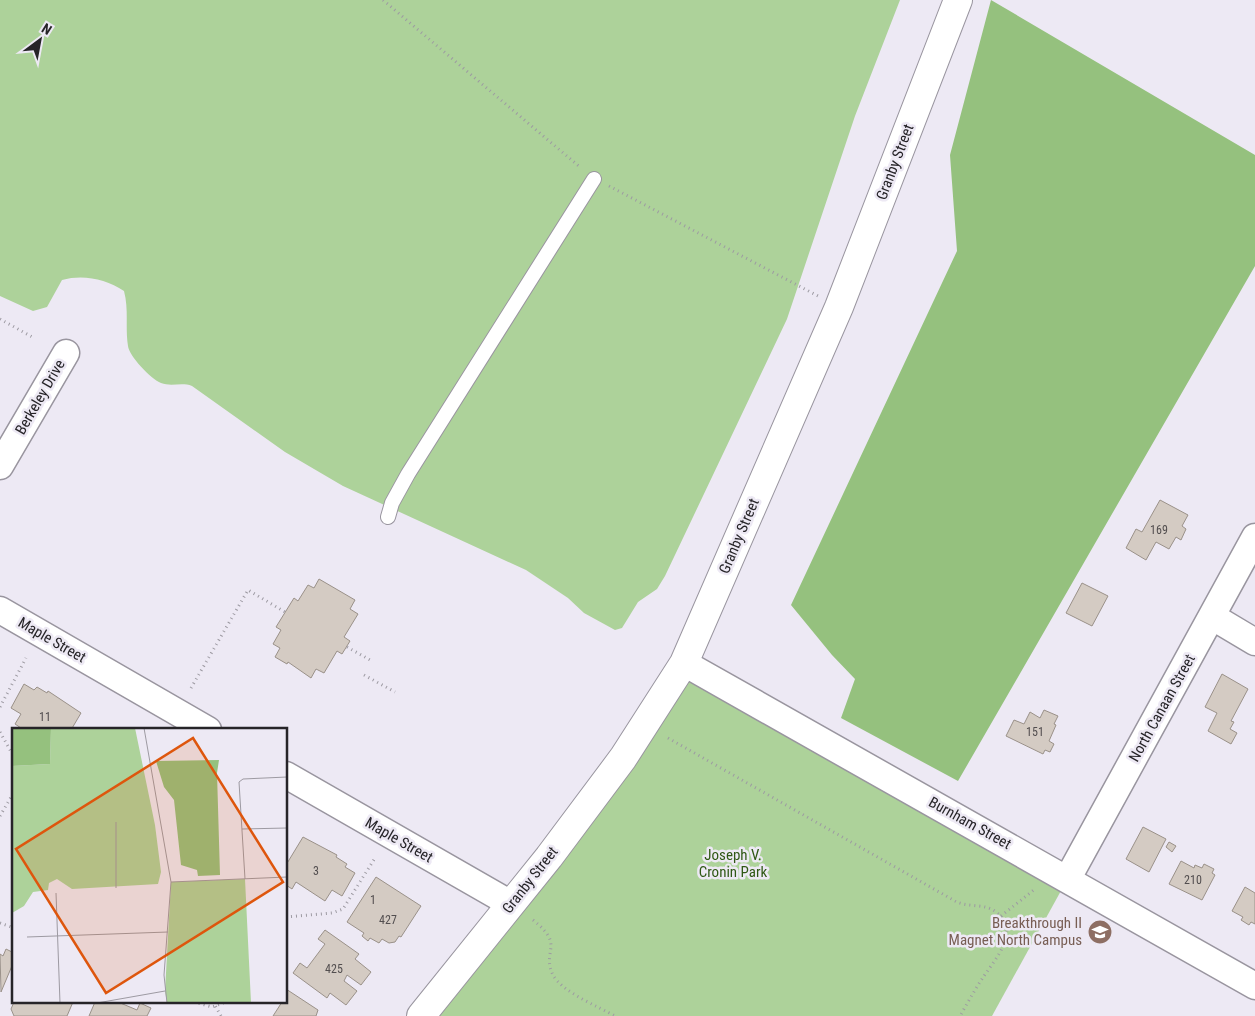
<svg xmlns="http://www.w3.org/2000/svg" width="1255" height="1016" viewBox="0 0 1255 1016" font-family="'Roboto Condensed',sans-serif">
	<rect width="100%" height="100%" fill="#ede9f4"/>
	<g fill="#add29a">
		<path d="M0 0H900L855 116 787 319 665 576 657 589 638 602 622 628 615 630 584 613 568 598 526 570 343 486 285 452 192 386C182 382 171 387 161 383 151 379 129 356 128 346 125 327 129 310 124 291 106 279 83 274 62 280L47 307 33 311 0 296Z"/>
		<polygon points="684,663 1068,878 992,1016 422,1016"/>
	</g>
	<polygon fill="#95c17e" points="991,0 1255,155 1255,266 958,781 841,718 855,679 832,655 791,605 957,251 950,155"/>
	<g fill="#d4cbc3" stroke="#9a9189">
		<polygon points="1160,500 1188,515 1182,526 1186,529 1181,540 1176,537 1169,549 1156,542 1146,560 1126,548 1136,529 1142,532"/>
		<polygon points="319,579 355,600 350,609 358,614 344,637 350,641 342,654 337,651 324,673 316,669 311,678 288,662 287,664 275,657 280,648 273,644 281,630 276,627 294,598 298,601 308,585 314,588"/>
		<polygon points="1082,583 1108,596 1092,626 1066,613"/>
		<polygon points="1222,674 1248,689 1231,721 1234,722 1230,729 1237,733 1231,744 1208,731 1217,713 1205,707"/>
		<polygon points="24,684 34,690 37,687 47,693 48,691 81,713 71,730 24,730 15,724 21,714 11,708"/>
		<polygon points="1044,710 1058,716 1054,724 1056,725 1049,741 1054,744 1050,752 1045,750 1043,754 1006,736 1014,720 1024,724 1030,712 1040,718"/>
		<polygon points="1143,827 1166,839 1149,872 1126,859"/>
		<polygon points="303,837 337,855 336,857 347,864 345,867 355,873 342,896 332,890 325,901 296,882 292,889 286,885 286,865"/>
		<polygon points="1169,842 1176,846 1172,852 1166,847"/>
		<polygon points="1181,861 1194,868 1195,865 1202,868 1204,864 1214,869 1212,873 1215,875 1202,900 1169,884"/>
		<polygon points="376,877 421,906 401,937 399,936 395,942 389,943 382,939 379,943 370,938 368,941 362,936 364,933 347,922"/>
		<polygon points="1245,887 1255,893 1255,924 1251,922 1249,925 1241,920 1243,917 1232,911"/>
		<polygon points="325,930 359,954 355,959 371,972 361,985 347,975 344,981 357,991 346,1005 330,993 327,998 293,973 300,963 307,968 325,944 318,939"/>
		<polygon points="6,949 14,953 14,961 1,992 0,954 3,956"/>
		<polygon points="286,989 318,1010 316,1016 273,1016 282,1002 286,1002"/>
		<polygon points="14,1002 73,1002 67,1016 14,1016 11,1009"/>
		<polygon points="95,1002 118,1002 137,1010 140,1003 151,1008 147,1016 89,1016"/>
	</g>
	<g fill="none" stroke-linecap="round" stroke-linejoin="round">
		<defs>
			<polyline id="service" points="388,517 392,503 408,474 594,179"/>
			<g id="minor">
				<polyline points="0,466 66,353"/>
				<polyline points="0,610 208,730"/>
				<polyline points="1213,617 1255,642"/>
				<polyline points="684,663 1255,986"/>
				<polyline points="286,775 511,904"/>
				<polyline points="1068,878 1255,537"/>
			</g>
			<polyline id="secondary" points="421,1016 549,857 623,758 684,663 839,307 958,0"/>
		</defs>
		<use href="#service" stroke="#99959f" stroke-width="16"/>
		<use href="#minor" stroke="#99959f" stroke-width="29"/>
		<use href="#secondary" stroke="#99959f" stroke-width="30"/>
		<g stroke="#9d9aa2" stroke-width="3" stroke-dasharray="1 4" stroke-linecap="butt">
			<polyline points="383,0 581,168"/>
			<polyline points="609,186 818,296"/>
			<polyline points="0,319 34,338"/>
			<polyline points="347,647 372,661"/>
			<polyline points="364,675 395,692"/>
			<polyline points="191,688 248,590 285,612"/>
			<polyline points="0,707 26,658"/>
			<polyline points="0,732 14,757"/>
			<path d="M668 738 955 901C968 908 985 903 996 912 1022 932 994 960 982 979 974 991 967 1004 960 1016"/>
			<polyline points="0,816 14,792"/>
			<polyline points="1001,916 1035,889"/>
			<polyline points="286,917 332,913 343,909 375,858"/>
			<path d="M533 920C566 946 541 950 553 975 562 992 599 1007 615 1016"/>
			<polyline points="0,923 14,928"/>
			<polyline points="194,1002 212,1007 226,1002"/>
			<polyline points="213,1002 221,1016"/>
		</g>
		<use href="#service" stroke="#fff" stroke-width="14"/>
		<use href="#minor" stroke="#fff" stroke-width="26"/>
		<use href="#secondary" stroke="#fff" stroke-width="28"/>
	</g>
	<defs>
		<symbol id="school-disc" viewBox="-11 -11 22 22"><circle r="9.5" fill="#8d6e63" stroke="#ede9f4"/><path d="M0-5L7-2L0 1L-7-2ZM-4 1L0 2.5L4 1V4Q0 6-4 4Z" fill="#fff"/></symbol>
	</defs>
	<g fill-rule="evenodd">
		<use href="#school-disc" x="1086" y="918" width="28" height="28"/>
	</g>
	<g text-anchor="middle" stroke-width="5" stroke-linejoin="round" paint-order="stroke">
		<g font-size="12" fill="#524e4f">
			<text x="1159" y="534">169</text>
			<text x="45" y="721">11</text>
			<text x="1035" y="736">151</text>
			<text x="316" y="875">3</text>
			<text x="1193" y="884">210</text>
			<text x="373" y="904">1</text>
			<text x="388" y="924">427</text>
			<text x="334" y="973">425</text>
		</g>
		<g font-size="15" fill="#262428" stroke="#ede9f4">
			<text transform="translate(895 162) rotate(-69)" y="5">Granby Street</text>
			<text transform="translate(40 397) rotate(-60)" y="5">Berkeley Drive</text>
			<text transform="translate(739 536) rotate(-67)" y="5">Granby Street</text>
			<text transform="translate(52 640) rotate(30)" y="5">Maple Street</text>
			<text transform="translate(1162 708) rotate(-61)" y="5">North Canaan Street</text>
			<text transform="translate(970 823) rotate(29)" y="5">Burnham Street</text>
			<text transform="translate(399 840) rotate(30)" y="5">Maple Street</text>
			<text transform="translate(530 880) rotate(-52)" y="5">Granby Street</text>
		</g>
		<g font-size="15" fill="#2f5814" stroke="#ede9f4">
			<text x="733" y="860">Joseph V.<tspan x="733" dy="17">Cronin Park</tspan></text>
		</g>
		<g font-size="15" fill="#785e54" stroke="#ede9f4" text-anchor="end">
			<text x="1082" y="928">Breakthrough II<tspan x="1082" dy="17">Magnet North Campus</tspan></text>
		</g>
	</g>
	<g transform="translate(12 728)">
		<rect width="275" height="275" fill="#ede9f4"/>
		<path d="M39 0H123L143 97 149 144 146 156 60 161 45 151 37 155 36 162 21 164 12 178 0 185V38L38 36ZM233 151 239 275H155L153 263 159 154Z" fill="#add29a"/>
		<path d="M0 0H39L38 36 0 38ZM207 32 205 45 208 147 186 148 185 142 169 137 162 72 152 59 144 33Z" fill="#95c17e"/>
		<path fill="none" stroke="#9d9aa2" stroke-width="1" d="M132 0 159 154 152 247 155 275M104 94V160M230 101 275 100M233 151 227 54 231 51 275 49M159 154 275 149M44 165 48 275M15 209 156 204M85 275 153 263"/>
		<path fill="#de560d" fill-opacity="0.15" stroke="#de560d" stroke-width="2.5" d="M181 10 271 154 94 265 4 121Z"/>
		<rect width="275" height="275" fill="none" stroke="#262428" stroke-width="2.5"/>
	</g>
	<g transform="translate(40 40) rotate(32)" stroke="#ede9f4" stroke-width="4" paint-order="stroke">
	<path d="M0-4L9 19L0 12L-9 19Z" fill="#262428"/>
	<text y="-8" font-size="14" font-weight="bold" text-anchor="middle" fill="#262428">N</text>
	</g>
</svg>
